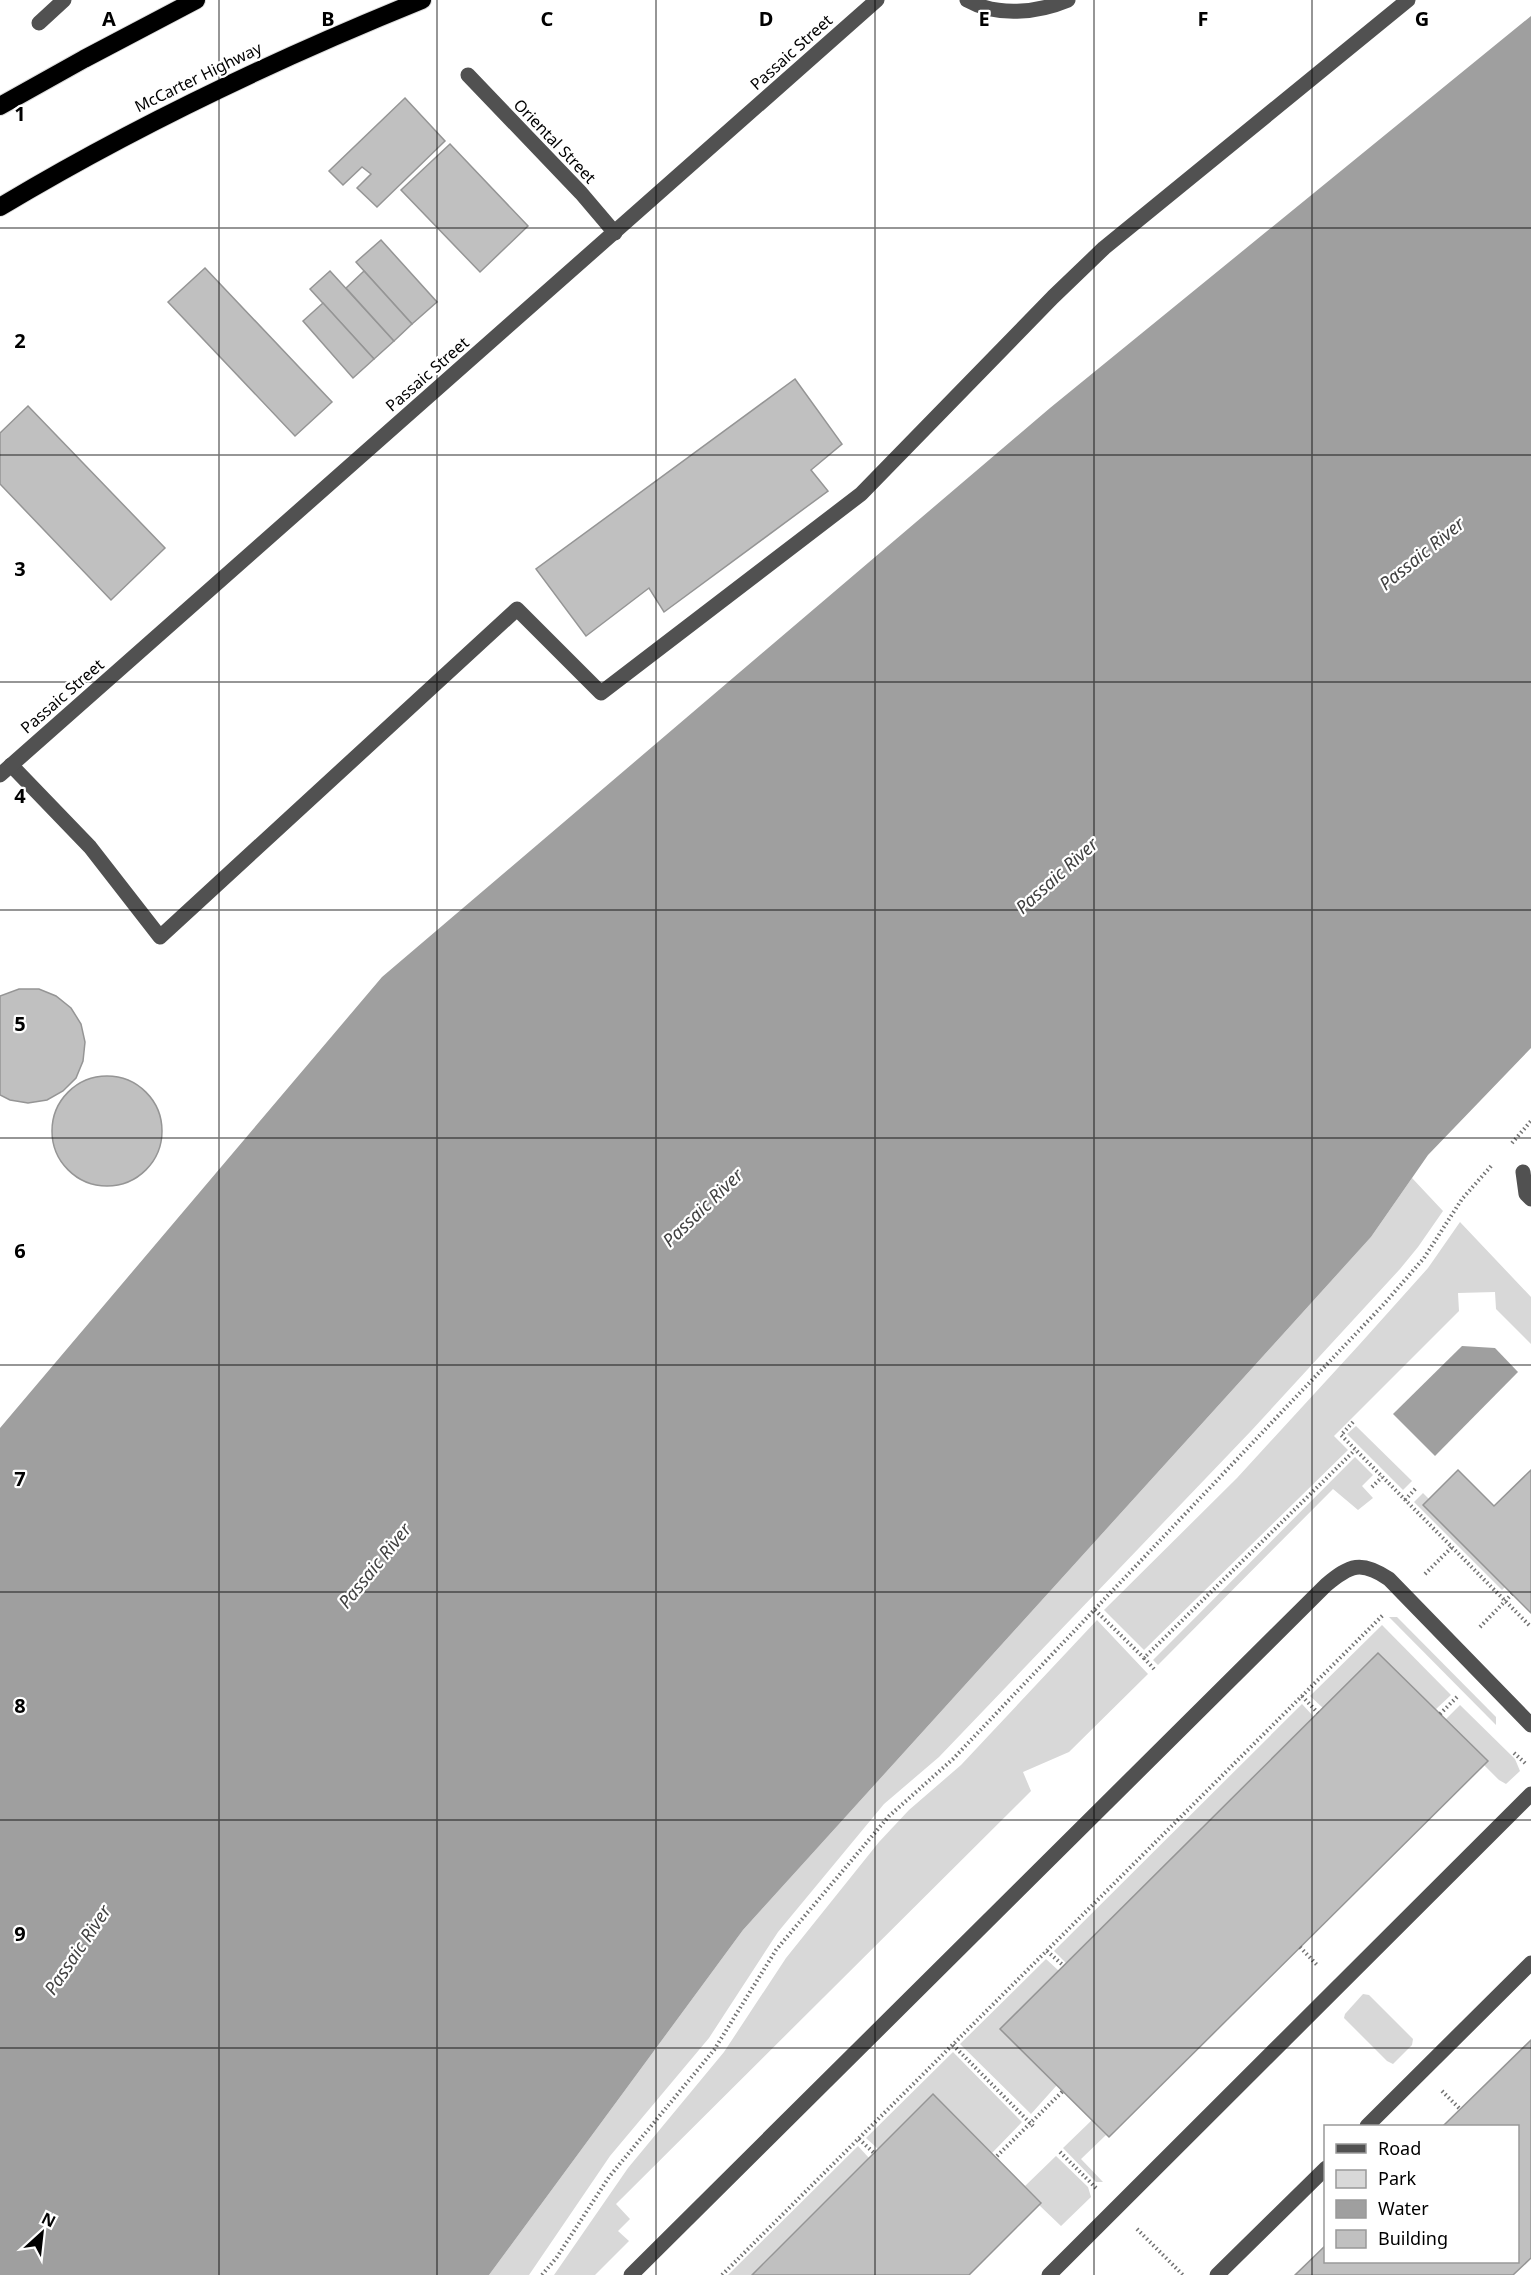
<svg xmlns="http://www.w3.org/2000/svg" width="1531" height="2275" viewBox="0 0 1531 2275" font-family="'Noto Sans',sans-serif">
	<rect width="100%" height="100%" fill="#fff"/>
	<g fill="#d8d8d8">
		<polygon points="1412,1178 1443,1211 1418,1247 1400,1269 1251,1431 939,1757 884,1804 778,1932 709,2038 610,2156 529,2275 489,2275 743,1930 1371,1237"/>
		<polygon points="1460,1222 1531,1297 1531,1344 1496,1309 1495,1292 1458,1293 1459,1311 1334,1436 1348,1450 1144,1650 1104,1610 1237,1478 1359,1345 1428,1268"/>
		<polygon points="1356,1426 1412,1481 1403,1490 1347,1434"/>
		<polygon points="1355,1457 1373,1475 1362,1486 1373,1498 1358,1510 1333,1489 1158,1665 1153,1660"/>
		<polygon points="1423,1493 1429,1499 1423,1505 1505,1587 1502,1590 1414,1502"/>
		<polygon points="1389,1617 1397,1617 1496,1717 1496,1725"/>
		<polygon points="1097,1620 1148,1674 1069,1752 1023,1772 1031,1791 616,2204 630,2219 618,2231 629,2241 595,2275 554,2275 628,2168 724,2052 786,1958 879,1842 909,1810 961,1765"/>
		<polygon points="1382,1625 1451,1695 1435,1710 1323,1708 1310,1696"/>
		<polygon points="1302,1704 1314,1717 1066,1963 1054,1951"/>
		<polygon points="1460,1705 1515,1759 1520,1771 1506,1784 1499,1780 1484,1765 1487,1761 1445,1720"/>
		<polygon points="1046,1959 1059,1971 1000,2029 1057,2085 1031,2114 960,2044"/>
		<polygon points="1363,1994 1369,1995 1413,2039 1412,2045 1393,2064 1387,2061 1344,2018 1345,2014"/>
		<polygon points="953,2052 1022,2122 992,2153 933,2094 878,2149 866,2138"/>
		<polygon points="1092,2120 1106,2135 1081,2159 1103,2182 1096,2182 1063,2148"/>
		<polygon points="858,2146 869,2158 752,2275 728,2275"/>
		<polygon points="1056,2156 1088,2187 1091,2197 1061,2226 1039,2205 1041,2202 1025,2186"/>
	</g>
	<g fill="#9f9f9f">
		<polygon points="1531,16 1531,1048 1428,1155 1371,1237 743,1930 489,2275 0,2275 0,1428 382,977 1050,408"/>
		<polygon points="1462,1346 1495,1348 1518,1372 1435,1456 1393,1414"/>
	</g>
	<g fill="#c0c0c0" stroke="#959595" stroke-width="1.5">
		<polygon points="405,98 445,141 377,207 357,188 371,174 362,167 343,185 329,171"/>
		<polygon points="450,144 528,226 480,272 401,190"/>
		<polygon points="381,240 437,302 412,324 356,262"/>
		<polygon points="205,268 332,402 295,436 168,302"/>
		<polygon points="330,271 394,341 374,359 310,289"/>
		<polygon points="364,271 412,324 394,341 346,288"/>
		<polygon points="323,303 374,359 353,378 303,321"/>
		<polygon points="795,379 842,444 811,470 828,491 664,612 649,588 586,636 536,569"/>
		<polygon points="28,406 165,548 111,600 0,484 0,433"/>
		<polygon points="19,989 39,989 56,996 71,1008 81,1024 85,1042 83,1061 76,1078 63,1091 47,1100 28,1103 10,1100 0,1095 0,996"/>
		<circle cx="107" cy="1131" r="55"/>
		<polygon points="1458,1470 1494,1506 1531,1470 1531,1613 1423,1505"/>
		<polygon points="1378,1653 1488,1761 1109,2137 1000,2029"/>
		<polygon points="1531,2040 1531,2258 1513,2275 1295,2275 1326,2245 1326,2262 1518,2262 1518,2126 1443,2126"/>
		<polygon points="933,2094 1041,2203 969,2275 752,2275"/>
	</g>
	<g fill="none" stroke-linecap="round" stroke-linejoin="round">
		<defs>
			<g id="highway">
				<polyline points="0,106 84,59 196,0"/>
				<path d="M0 207C135 126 276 59 422 0"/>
			</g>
		</defs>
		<use href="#highway" stroke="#dbdbdb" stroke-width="20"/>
		<g stroke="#737373" stroke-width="4" stroke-dasharray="1.5 3" stroke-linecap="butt">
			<polyline points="1512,1143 1531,1121"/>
			<polyline points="1353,1422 1341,1435 1531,1627"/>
			<polyline points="1372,1487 1382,1477"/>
			<polyline points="1405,1500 1417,1487"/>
			<polyline points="1425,1574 1452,1547"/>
			<polyline points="1095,1610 1144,1658 1355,1450"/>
			<polyline points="1480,1627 1512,1594"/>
			<polyline points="1144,1658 1154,1669"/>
			<polyline points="1302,1696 1318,1713"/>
			<polyline points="1440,1714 1458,1696"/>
			<polyline points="1514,1753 1526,1764"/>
			<polyline points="1300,1947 1318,1966"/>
			<polyline points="1047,1951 1064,1966"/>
			<polyline points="953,2045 1034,2127"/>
			<polyline points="1442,2091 1461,2110"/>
			<polyline points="859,2139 874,2153"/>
			<polyline points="1060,2152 1096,2188"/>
			<polyline points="997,2156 1063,2091"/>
			<polyline points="1137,2229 1183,2275"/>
			<polyline points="542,2275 557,2257 609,2177 714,2050 776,1950 889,1816 953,1759 1384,1304 1424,1258 1462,1199 1493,1164"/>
			<polyline points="722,2275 1383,1615"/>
		</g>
		<g stroke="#515151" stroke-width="15">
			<path d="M967 0C997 17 1037 13 1068 0"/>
			<polyline points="39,23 64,0"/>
			<polyline points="468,75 581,193 615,233"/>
			<polyline points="11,765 90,847 160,937 517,609 601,693 861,494 1053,297 1104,248 1408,0"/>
			<polyline points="0,775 877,0"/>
			<polyline points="1523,1172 1526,1194 1531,1199"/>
			<polyline points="1367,2126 1531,1963"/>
			<path d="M631 2275 1326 1585C1350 1565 1361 1560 1389 1579L1531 1725"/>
			<polyline points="1049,2275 1531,1794"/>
			<polyline points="1217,2275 1326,2168"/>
		</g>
		<use href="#highway" stroke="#000" stroke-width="18"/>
	</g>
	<path fill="none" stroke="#000" stroke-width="1.5" stroke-opacity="0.55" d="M219 0V2275M437 0V2275M656 0V2275M875 0V2275M1094 0V2275M1312 0V2275M0 228H1531M0 455H1531M0 682H1531M0 910H1531M0 1138H1531M0 1365H1531M0 1592H1531M0 1820H1531M0 2048H1531"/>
	<g text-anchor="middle" stroke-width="4.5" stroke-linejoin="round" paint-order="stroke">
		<g font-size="16" fill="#000" stroke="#fff">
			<text transform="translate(791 52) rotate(-42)" y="6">Passaic Street</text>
			<text transform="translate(198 77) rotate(-26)" y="6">McCarter Highway</text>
			<text transform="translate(555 141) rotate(46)" y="6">Oriental Street</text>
			<text transform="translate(427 374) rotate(-41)" y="6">Passaic Street</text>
			<text transform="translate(62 696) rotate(-41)" y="6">Passaic Street</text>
		</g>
		<g font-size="18" font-style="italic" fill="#404040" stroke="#fff">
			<text transform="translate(1422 554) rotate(-39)" y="6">Passaic River</text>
			<text transform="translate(1057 876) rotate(-42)" y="6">Passaic River</text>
			<text transform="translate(703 1208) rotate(-44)" y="6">Passaic River</text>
			<text transform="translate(375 1566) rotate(-51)" y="6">Passaic River</text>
			<text transform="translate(78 1950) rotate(-56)" y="6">Passaic River</text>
		</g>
	</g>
	<g font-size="20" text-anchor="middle" font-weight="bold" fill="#000" stroke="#fff" stroke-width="4.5" stroke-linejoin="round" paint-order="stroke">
		<text x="109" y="26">A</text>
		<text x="328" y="26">B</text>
		<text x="547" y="26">C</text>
		<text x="766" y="26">D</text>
		<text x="984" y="26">E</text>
		<text x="1203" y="26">F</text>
		<text x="1422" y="26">G</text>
		<text x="20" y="121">1</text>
		<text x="20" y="348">2</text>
		<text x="20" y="576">3</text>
		<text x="20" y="803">4</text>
		<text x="20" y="1031">5</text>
		<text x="20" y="1258">6</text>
		<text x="20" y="1486">7</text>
		<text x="20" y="1713">8</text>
		<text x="20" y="1941">9</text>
	</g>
	<rect x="1324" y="2125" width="195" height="138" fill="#ffffff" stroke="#999999" stroke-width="1.5"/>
	<rect x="1336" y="2144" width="30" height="9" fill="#515151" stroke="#999999" stroke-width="1.5"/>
	<text x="1378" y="2155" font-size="18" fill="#000000">Road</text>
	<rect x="1336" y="2170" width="30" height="18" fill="#d8d8d8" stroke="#999999" stroke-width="1.5"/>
	<text x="1378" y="2185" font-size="18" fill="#000000">Park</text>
	<rect x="1336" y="2200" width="30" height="18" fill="#9f9f9f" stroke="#999999" stroke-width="1.5"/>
	<text x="1378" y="2215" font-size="18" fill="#000000">Water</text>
	<rect x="1336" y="2230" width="30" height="18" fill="#c0c0c0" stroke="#999999" stroke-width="1.5"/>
	<text x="1378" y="2245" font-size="18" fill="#000000">Building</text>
	<g transform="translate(42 2233) rotate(27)" stroke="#ffffff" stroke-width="4.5" paint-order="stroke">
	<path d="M0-4.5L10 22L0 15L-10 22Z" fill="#000000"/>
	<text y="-9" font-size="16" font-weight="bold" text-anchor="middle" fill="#000000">N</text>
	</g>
</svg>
